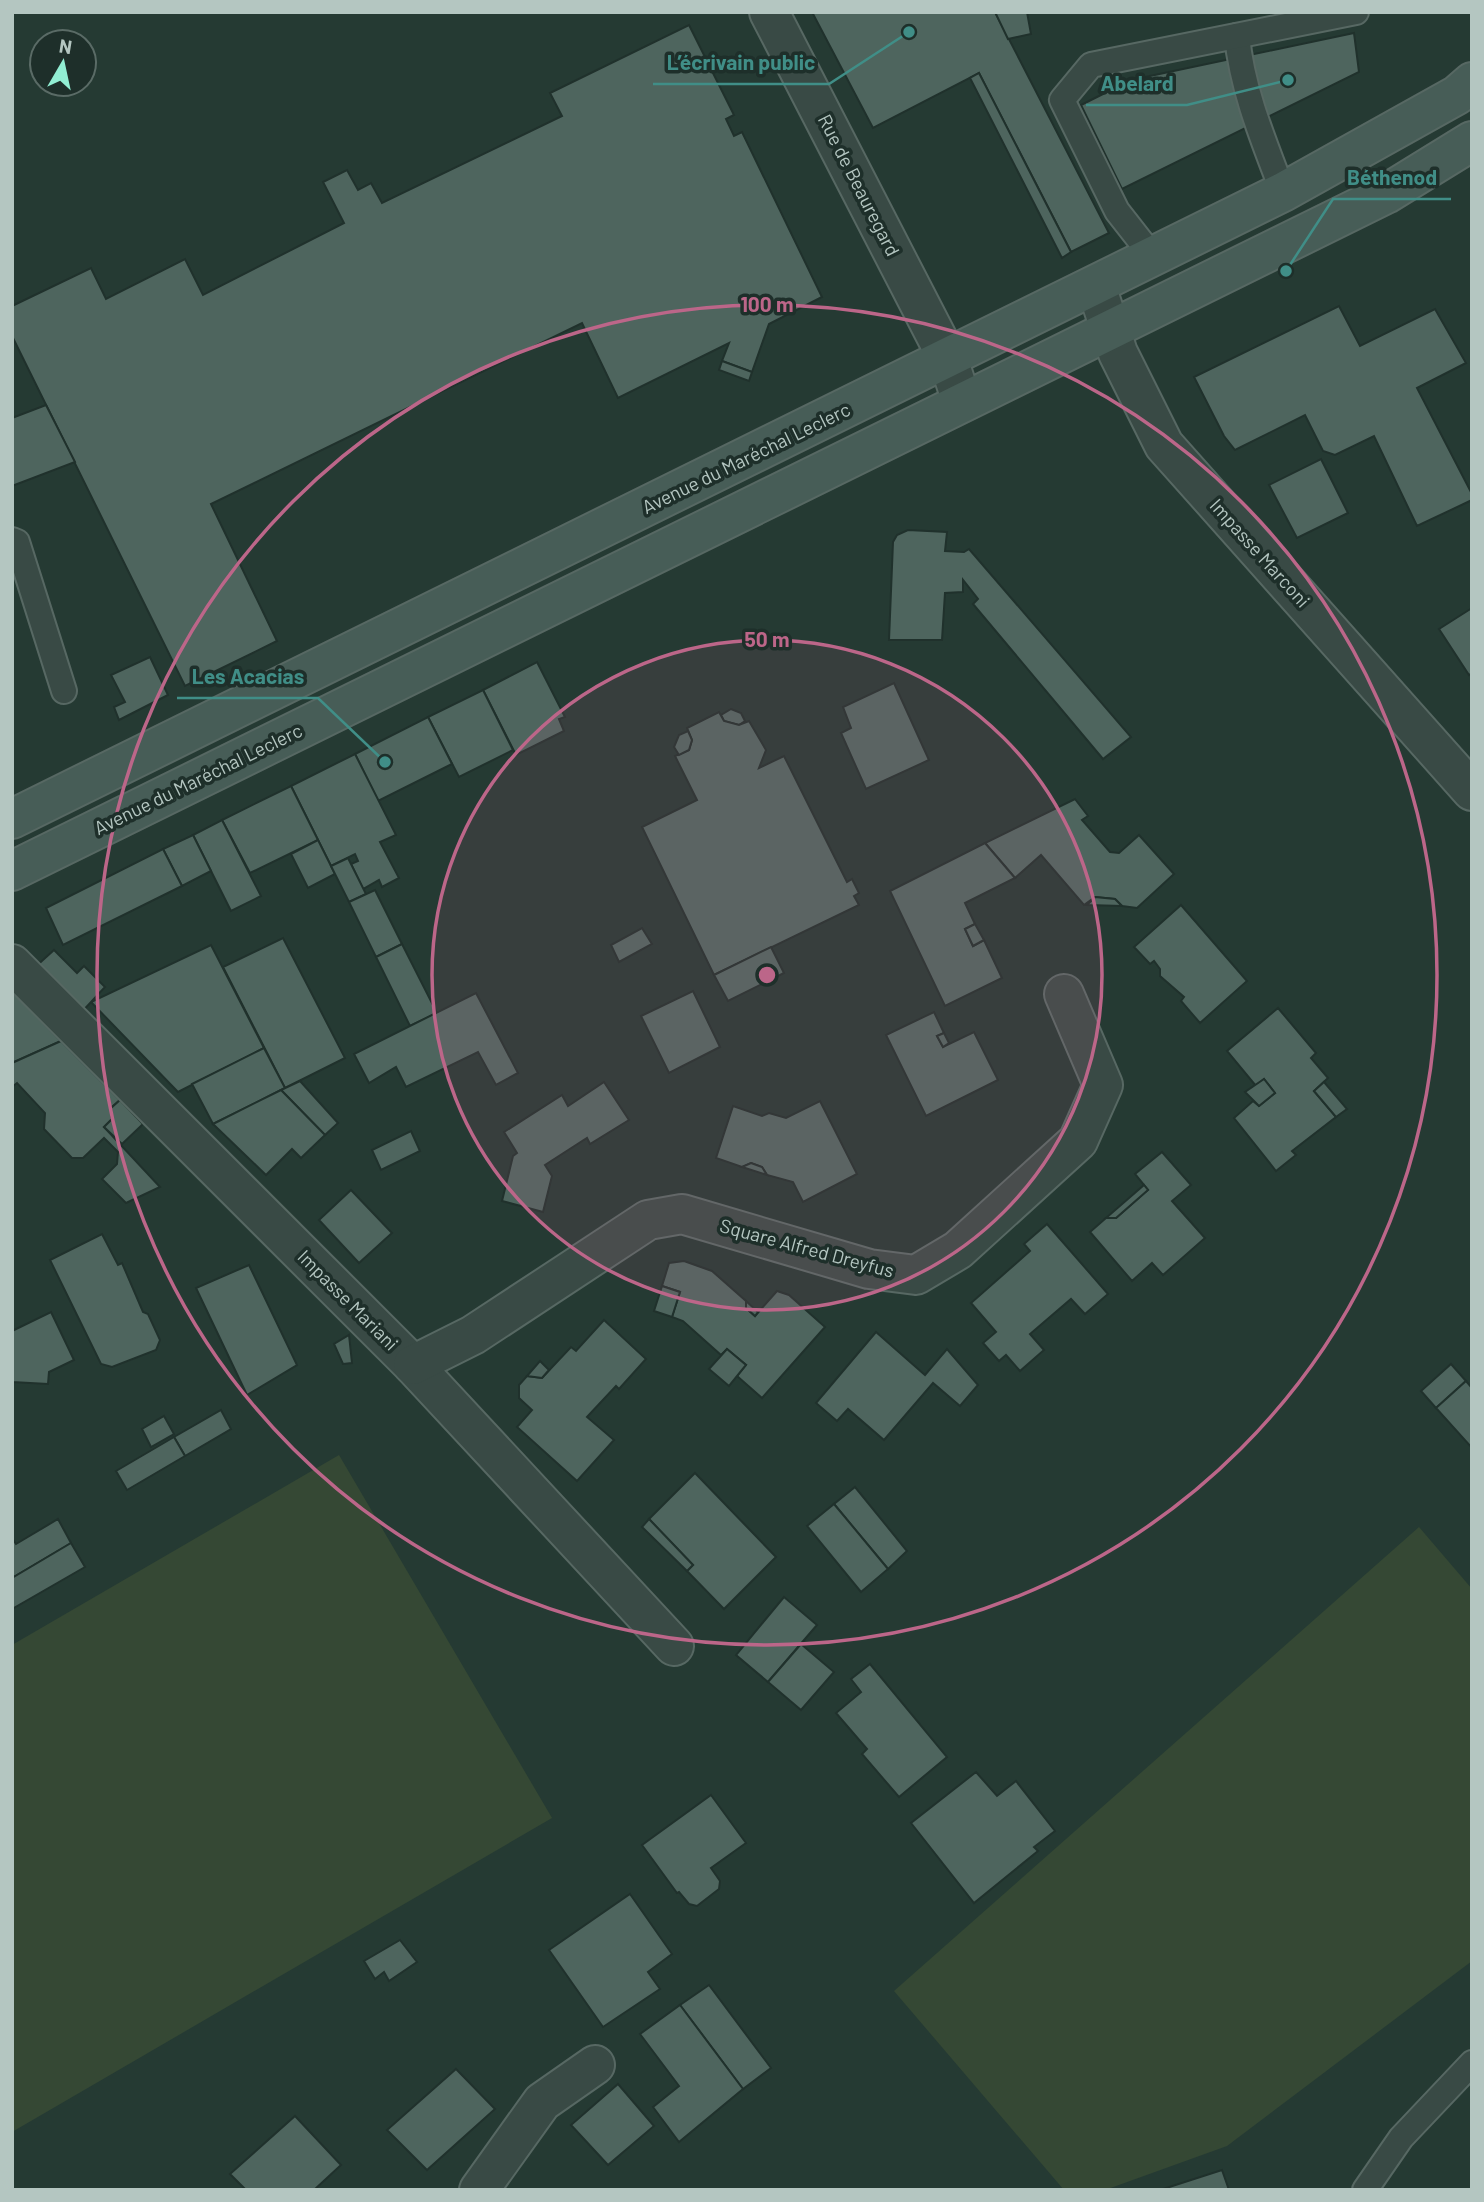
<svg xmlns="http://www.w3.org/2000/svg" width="1484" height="2202" viewBox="0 0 1484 2202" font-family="Barlow,sans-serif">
	<rect width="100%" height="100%" fill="#253a33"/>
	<g fill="#354834">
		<polygon points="339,1455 552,1818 12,2132 12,1645"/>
		<polygon points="1419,1527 1472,1589 1472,1961 1227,2146 1105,2190 1064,2190 894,1991"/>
	</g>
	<g fill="#4e655e" stroke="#20312c" stroke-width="2">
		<polygon points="812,12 995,12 1109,233 1071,252 979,73 873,128"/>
		<polygon points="995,12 1027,12 1031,34 1008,39"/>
		<polygon points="689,25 734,115 726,119 734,136 742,132 822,297 769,324 752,372 722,361 729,343 618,398 582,323 211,504 277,641 185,686 12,336 12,306 91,268 106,299 185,259 203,295 344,223 323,182 347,170 358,190 371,183 382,203 562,116 550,93"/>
		<polygon points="1354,33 1359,72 1122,189 1081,105 1131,80"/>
		<polygon points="979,73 1071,252 1062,258 970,78"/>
		<polygon points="1339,306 1360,346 1435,309 1466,363 1417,388 1472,494 1472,500 1417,526 1374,436 1335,455 1323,451 1305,415 1235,450 1224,436 1194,377"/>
		<polygon points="722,361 752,372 749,381 719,370"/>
		<polygon points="46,405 75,462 12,486 12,418"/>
		<polygon points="1321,459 1348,513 1297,538 1269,485"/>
		<polygon points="908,530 947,532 945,551 964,552 969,549 1131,737 1103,759 973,604 978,599 963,580 963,592 945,593 942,640 889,640 893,542 897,535"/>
		<polygon points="1472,608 1472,673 1469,675 1439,629"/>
		<polygon points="150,657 168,695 119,720 114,707 125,702 111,675"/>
		<polygon points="537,662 565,717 559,719 564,731 516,755 483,690"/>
		<polygon points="894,683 929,760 866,789 841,733 851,728 843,707"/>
		<polygon points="483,690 513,750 459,777 428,717"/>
		<polygon points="731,709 741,713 745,721 739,725 724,721 721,715"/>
		<polygon points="719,712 724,721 739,725 749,721 766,750 759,768 784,756 847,882 852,879 859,893 854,896 859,905 714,975 642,827 697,800 675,756 689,750 692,740 687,728"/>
		<polygon points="428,717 452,764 378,801 355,754"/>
		<polygon points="688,731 692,740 689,750 679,755 674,747 679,735"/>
		<polygon points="355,754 396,835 380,842 399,878 382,887 379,880 363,889 351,864 358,861 355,854 331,866 291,786"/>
		<polygon points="291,786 318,840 250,873 222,820"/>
		<polygon points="1075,799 1088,816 1082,820 1110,852 1119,853 1139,835 1174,874 1137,908 1122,906 1115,899 1095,897 1084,905 1041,855 1015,878 985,843"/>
		<polygon points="222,820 261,896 231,911 193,835"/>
		<polygon points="193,835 211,871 182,886 163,849"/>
		<polygon points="318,840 335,874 308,888 291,854"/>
		<polygon points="985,843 1015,878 965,903 975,924 965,929 973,946 984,940 1002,978 945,1006 890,891"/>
		<polygon points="163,849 182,886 63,945 46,908"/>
		<polygon points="348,858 366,894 349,902 331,866"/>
		<polygon points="375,890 402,944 376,957 349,902"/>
		<polygon points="1095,897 1115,899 1122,906 1087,905"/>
		<polygon points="1181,905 1247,981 1200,1023 1181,1001 1184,997 1160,976 1160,969 1154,961 1150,964 1134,947"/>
		<polygon points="975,924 984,940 973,946 965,929"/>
		<polygon points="642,928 652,944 619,962 611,945"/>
		<polygon points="283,938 345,1058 285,1088 223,967"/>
		<polygon points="402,944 437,1013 410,1026 376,957"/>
		<polygon points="211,945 264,1048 178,1092 91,1002"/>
		<polygon points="771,947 784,973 728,1001 714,975"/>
		<polygon points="54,950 77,973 84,966 105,987 79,1015 33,969"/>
		<polygon points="12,991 61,1041 12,1063"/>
		<polygon points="693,991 720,1047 669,1073 641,1016"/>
		<polygon points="476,993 518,1073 496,1085 478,1052 406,1087 396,1067 369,1083 354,1054"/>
		<polygon points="1278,1008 1316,1053 1311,1058 1328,1078 1314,1091 1336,1117 1292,1151 1296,1155 1276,1171 1234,1118 1253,1101 1259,1106 1275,1093 1264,1079 1256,1086 1227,1051"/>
		<polygon points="934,1012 944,1033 937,1036 943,1047 974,1032 998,1080 926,1116 886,1035"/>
		<polygon points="944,1033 949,1043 943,1047 937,1036"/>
		<polygon points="61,1041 120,1100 111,1108 112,1119 104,1127 160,1187 126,1203 102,1179 117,1164 118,1152 104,1138 83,1158 72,1158 44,1129 45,1113 17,1083 12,1087 12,1063"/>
		<polygon points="264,1048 285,1088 213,1124 192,1084"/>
		<polygon points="1264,1079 1275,1093 1259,1106 1245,1092"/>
		<polygon points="300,1081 338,1123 325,1135 281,1090"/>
		<polygon points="604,1082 629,1120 590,1144 587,1138 545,1165 552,1176 543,1212 502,1201 513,1156 517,1153 504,1132 562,1095 568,1106"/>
		<polygon points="1324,1082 1347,1109 1336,1117 1314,1091"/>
		<polygon points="281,1090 325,1135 301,1158 292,1149 266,1175 213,1124"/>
		<polygon points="120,1100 143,1124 122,1144 104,1127 112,1119 111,1108"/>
		<polygon points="820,1101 857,1174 803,1202 793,1182 767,1175 762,1167 751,1163 742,1167 716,1158 733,1106 762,1116 769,1113 786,1118"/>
		<polygon points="411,1131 420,1151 381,1170 372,1150"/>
		<polygon points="1162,1152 1191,1185 1172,1201 1205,1238 1163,1275 1152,1263 1132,1281 1090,1232 1106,1218 1116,1218 1148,1190 1135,1174"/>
		<polygon points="751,1163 762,1167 767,1175 742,1167"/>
		<polygon points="1144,1185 1148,1190 1116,1218 1106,1218"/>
		<polygon points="351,1190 392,1233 359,1263 319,1220"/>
		<polygon points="1047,1224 1108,1294 1085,1314 1071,1299 1030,1334 1044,1350 1020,1371 1006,1355 999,1361 983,1343 996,1332 971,1303 1030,1251 1024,1244"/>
		<polygon points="102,1234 118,1265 122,1263 143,1312 148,1314 160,1340 156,1350 112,1367 101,1364 50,1260"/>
		<polygon points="684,1261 712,1271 746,1301 746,1308 755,1316 777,1291 789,1295 825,1327 762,1398 737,1376 746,1365 727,1349 721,1355 683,1321 672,1317 680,1292 662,1286 669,1263"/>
		<polygon points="249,1265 297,1365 247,1395 196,1288"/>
		<polygon points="662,1286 680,1292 672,1317 654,1311"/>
		<polygon points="746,1301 758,1312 755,1316 746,1308"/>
		<polygon points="51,1312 74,1360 49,1372 48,1384 12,1382 12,1331"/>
		<polygon points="604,1320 646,1359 619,1389 616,1386 587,1417 614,1440 577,1481 517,1427 532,1410 519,1398 519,1385 527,1376 542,1378 571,1347 576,1351"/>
		<polygon points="876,1332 925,1375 947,1349 978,1385 960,1406 933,1383 884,1440 848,1409 837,1421 816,1403"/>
		<polygon points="349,1335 352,1363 343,1364 334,1344"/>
		<polygon points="727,1349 746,1365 729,1386 709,1369"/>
		<polygon points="540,1361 549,1370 542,1378 527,1376"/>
		<polygon points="1451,1364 1466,1381 1436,1408 1421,1391"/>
		<polygon points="1466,1381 1472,1388 1472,1448 1436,1408"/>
		<polygon points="221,1410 231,1429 185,1456 174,1437"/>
		<polygon points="164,1416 174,1434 151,1447 142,1429"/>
		<polygon points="174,1437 185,1456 127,1490 116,1471"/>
		<polygon points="695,1473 776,1557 724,1609 687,1571 693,1565 649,1519"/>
		<polygon points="855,1487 907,1551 888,1569 834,1504"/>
		<polygon points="834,1504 888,1569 861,1592 807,1526"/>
		<polygon points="58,1519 71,1543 12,1578 12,1538 16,1544"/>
		<polygon points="649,1519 693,1565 687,1571 642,1527"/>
		<polygon points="71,1543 85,1567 12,1609 12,1578"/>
		<polygon points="784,1597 817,1625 768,1682 736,1655"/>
		<polygon points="801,1644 834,1672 801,1710 768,1682"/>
		<polygon points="870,1664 947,1757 899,1797 862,1754 867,1749 836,1713 861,1692 851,1679"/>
		<polygon points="976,1772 997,1796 1016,1781 1055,1831 1034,1847 1038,1851 974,1903 911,1823"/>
		<polygon points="711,1795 746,1843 711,1868 720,1881 719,1889 697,1906 689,1904 679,1892 677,1893 642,1845"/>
		<polygon points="630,1894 672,1954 648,1972 660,1989 603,2027 549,1950"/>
		<polygon points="400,1940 417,1962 389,1981 384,1972 375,1979 364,1961"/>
		<polygon points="709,1985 771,2068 743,2089 680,2005"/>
		<polygon points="680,2005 743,2089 679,2142 653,2107 679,2086 640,2034"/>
		<polygon points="456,2069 495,2109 427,2170 387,2130"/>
		<polygon points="618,2084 654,2126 608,2165 571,2125"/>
		<polygon points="295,2116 341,2165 314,2190 246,2190 230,2174"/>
		<polygon points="1222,2170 1229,2190 1160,2190"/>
	</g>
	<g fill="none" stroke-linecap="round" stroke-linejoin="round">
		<defs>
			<g id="lane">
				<path d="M1237 36C1242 90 1264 142 1283 192"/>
				<polyline points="1153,257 1117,211 1062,100 1091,65 1356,12"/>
				<polyline points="12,540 17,542 64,691"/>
				<polyline points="1365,2190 1401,2138 1472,2063"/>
			</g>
			<g id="street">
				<polyline points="769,12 948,359 962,402"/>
				<polyline points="1096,286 1118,353 1164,445 1472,791"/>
				<polyline points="12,964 413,1365 674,1646"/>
				<polyline points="413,1365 473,1335 648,1220 682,1214 869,1269 916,1275 958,1250 1078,1141 1103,1085 1064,994"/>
				<polyline points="479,2190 542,2102 595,2065"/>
			</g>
			<g id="secondary">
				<polyline points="12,819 1283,192 1457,95 1472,82"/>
				<polyline points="12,871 1386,194 1472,141"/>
			</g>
		</defs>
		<use href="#lane" stroke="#576863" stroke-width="28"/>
		<use href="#street" stroke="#576863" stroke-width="42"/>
		<use href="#secondary" stroke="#576863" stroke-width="42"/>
		<use href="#lane" stroke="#394a45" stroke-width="24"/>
		<use href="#street" stroke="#394a45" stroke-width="38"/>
		<use href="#secondary" stroke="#475d57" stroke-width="38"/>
	</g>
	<circle cx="767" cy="975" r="335" fill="#bc6689" fill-opacity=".12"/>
	<g fill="none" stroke="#bc6689" stroke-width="3.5">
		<circle cx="767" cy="975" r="335"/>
		<circle cx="767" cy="975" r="670"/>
	</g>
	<g text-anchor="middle" stroke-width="7" stroke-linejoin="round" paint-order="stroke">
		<g font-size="19" fill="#b4c6c1" stroke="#1e2f2a">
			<text transform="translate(859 185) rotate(63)" y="7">Rue de Beauregard</text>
			<text transform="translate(746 458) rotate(-26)" y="7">Avenue du Maréchal Leclerc</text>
			<text transform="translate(1260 553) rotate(48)" y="7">Impasse Marconi</text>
			<text transform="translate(198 779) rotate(-26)" y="7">Avenue du Maréchal Leclerc</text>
			<text transform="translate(807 1248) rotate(15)" y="7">Square Alfred Dreyfus</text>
			<text transform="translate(348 1300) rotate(45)" y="7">Impasse Mariani</text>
		</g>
	</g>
	<circle cx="767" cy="975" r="10" fill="#bc6689" stroke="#1e2f2a" stroke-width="3.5"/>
	<g font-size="21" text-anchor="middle" font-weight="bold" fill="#bc6689" stroke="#1e2f2a" stroke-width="7" stroke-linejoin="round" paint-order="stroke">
		<text x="767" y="312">100 m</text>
		<text x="767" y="647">50 m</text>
	</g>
	<path fill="none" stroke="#408e87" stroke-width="2.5" d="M909 32L829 84H653M1288 80L1187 105H1086M1286 271L1333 199H1451M385 762L318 698H177"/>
	<g fill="#408e87" stroke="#1e2f2a" stroke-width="2.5">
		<circle cx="909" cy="32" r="7"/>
		<circle cx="1288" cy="80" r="7"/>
		<circle cx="1286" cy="271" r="7"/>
		<circle cx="385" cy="762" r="7"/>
	</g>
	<g font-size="21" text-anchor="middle" font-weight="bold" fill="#408e87" stroke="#1e2f2a" stroke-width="7" stroke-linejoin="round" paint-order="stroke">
		<text x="741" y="70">L’écrivain public</text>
		<text x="1137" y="91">Abelard</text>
		<text x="1392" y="185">Béthenod</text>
		<text x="248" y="684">Les Acacias</text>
	</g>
	<rect width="1484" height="2202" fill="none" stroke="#b4c6c1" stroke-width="28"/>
	<g transform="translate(63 63) rotate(9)"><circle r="33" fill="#1e2f2a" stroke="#5a6b66" stroke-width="2"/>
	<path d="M0-5L12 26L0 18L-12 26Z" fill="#91eed3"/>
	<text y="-10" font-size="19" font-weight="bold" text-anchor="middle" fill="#b4c6c1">N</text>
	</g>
</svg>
